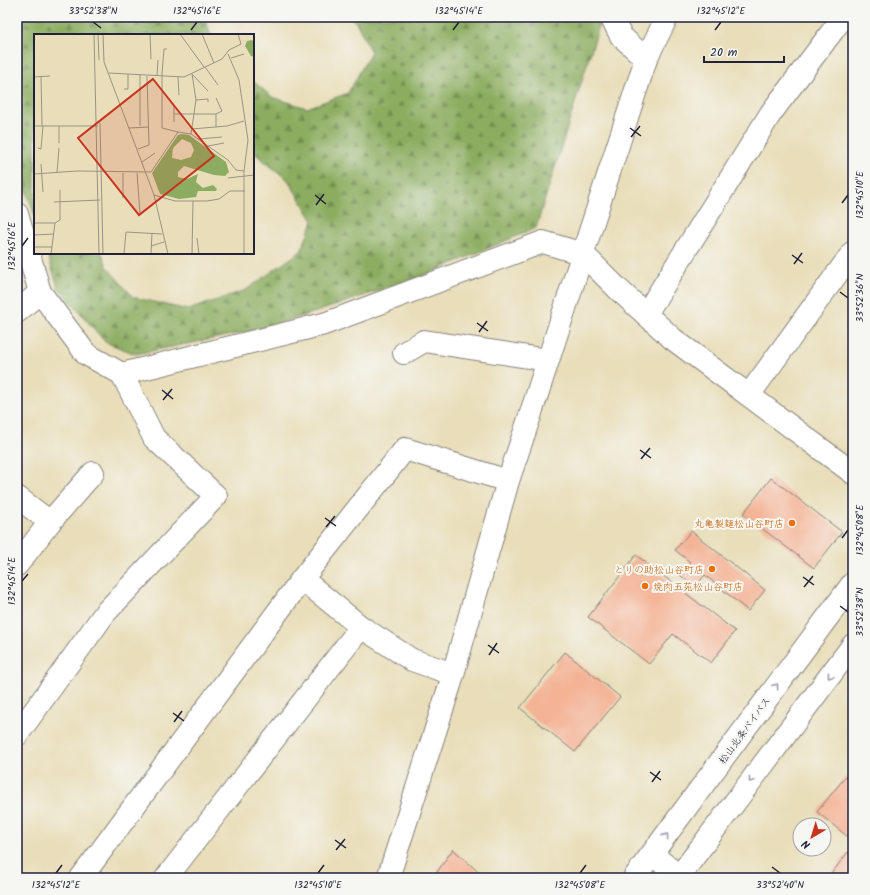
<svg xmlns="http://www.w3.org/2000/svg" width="870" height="895" viewBox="0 0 870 895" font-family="Kalam,'Klee One',sans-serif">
	<defs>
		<pattern id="forest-firs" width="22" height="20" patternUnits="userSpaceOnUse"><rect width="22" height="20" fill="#8cad61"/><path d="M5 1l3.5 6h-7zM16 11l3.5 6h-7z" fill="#728c51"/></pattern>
	</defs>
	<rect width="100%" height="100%" fill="#f6f6f2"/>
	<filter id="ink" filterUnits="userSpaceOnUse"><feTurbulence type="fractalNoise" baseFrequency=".025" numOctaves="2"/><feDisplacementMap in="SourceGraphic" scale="8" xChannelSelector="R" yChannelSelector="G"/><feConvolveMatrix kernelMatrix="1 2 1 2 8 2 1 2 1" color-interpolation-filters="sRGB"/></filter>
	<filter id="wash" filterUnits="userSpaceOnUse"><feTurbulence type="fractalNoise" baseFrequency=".012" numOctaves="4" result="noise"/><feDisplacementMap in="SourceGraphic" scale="16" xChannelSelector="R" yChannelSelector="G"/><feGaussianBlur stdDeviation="0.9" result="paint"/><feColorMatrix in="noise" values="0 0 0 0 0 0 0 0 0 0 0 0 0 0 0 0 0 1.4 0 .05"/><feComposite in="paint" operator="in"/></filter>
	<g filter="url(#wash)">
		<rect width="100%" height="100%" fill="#e9deb9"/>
		<g fill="url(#forest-firs)" stroke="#57684e">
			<polygon points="17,17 204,17 211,35 35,35 35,217 24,183 17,151"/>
			<polygon points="350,17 594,17 599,26 536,228 425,275 319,311 252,331 136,354 105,342 58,287 47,253 102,253 107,267 133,297 188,310 246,290 301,251 313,221 288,180 253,152 253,81 272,97 307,108 348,93 371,52 357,24"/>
		</g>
		<g id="blocks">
			<g fill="#f4b395">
				<polygon points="771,478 842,532 814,568 743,514"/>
				<polygon points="691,531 765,590 748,611 705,575 695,587 680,575 690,562 675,550"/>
				<polygon points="636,555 735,631 711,663 673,634 649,664 588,617"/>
				<polygon points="565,652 620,697 575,752 520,708"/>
				<polygon points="846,776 853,782 853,841 817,812"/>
				<polygon points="453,849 485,878 433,878"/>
				<polygon points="848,852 853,856 853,878 828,878"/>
			</g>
		</g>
	</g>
	<g filter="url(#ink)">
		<use href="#blocks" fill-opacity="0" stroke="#86807a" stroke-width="1"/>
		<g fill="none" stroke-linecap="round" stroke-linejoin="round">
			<defs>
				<g id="minor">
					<polyline points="611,17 621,36 646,59"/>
					<polyline points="17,214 40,292"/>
					<polyline points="17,312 40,292 86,354 122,374 324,324 543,242 583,254 619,290 673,339 853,473"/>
					<polyline points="646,314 771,113 843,17"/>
					<polyline points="404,353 424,341 548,360"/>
					<polyline points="749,395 853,252"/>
					<polyline points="17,497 50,522"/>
					<polyline points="17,565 50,522 93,473"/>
					<polyline points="302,579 361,627 412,660 453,674"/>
					<polyline points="17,735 105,613 216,496 154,438 122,374"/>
					<polyline points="652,854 681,878"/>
					<polyline points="81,878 302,579 405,449 508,481"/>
					<polyline points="166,878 361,627"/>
					<polyline points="388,878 450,685 508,481 530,416 646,59 667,17"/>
				</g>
				<g id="trunk">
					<polyline points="634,878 853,583"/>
					<polyline points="678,878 853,645"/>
				</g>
			</defs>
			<use href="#minor" stroke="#86807a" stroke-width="24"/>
			<use href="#trunk" stroke="#86807a" stroke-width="24"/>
			<use href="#minor" stroke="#fff" stroke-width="22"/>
			<use href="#trunk" stroke="#fff" stroke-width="22"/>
		</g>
		<defs><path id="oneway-chevron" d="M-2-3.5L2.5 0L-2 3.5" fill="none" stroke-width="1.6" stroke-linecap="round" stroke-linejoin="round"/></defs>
		<g stroke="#9c9ca7">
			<use href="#oneway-chevron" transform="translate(830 676) rotate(127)"/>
			<use href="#oneway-chevron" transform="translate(776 686) rotate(-54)"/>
			<use href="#oneway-chevron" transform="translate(751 780) rotate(127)"/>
			<use href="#oneway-chevron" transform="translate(666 836) rotate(-54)"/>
		</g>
	</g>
	<path fill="none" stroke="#22223b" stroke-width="1.5" d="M93 22 101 28M191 30 197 22M453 30 459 22M715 30 721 22M630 128 641 136M631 137 640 126M315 195 326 204M842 203 848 195M316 205 324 194M22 246 28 238M792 255 803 263M794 264 802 253M840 292 848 298M477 323 488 331M479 332 487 321M162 390 173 399M163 400 172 389M640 450 651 458M641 459 650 448M325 518 336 526M326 527 335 516M842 538 848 530M803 577 814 585M22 581 28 574M804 587 813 576M840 606 848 612M488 645 499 653M489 655 497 643M173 713 184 721M174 722 182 711M650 772 661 780M652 782 660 771M335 840 346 848M336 850 345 839M772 867 780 873M56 873 62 865M318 873 324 865M580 873 586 865"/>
	<g fill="#e8710a" stroke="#f6f6f2" stroke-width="1.5">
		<circle cx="792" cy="523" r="4"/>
		<circle cx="712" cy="569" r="4"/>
		<circle cx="645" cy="586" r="4"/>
	</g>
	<g text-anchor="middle" stroke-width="4" stroke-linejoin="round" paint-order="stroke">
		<g font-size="10" fill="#c56008" stroke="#f6f6f2" text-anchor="end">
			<text x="784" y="527">丸亀製麺松山谷町店</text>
			<text x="704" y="573">とりの助松山谷町店</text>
			<text x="653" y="590" text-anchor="start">焼肉五苑松山谷町店</text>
		</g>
		<g font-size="10" fill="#22223b" stroke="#f6f6f2">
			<text transform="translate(744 730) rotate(-54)" y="4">松山北条バイパス</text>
		</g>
	</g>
	<g transform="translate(34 34)">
		<rect width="220" height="220" fill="#e9deb9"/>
		<path d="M218 6 220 8V23L217 22 211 12 213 7ZM148 100 155 101 192 128 195 138 191 142 180 141 150 132 144 138V143L153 145 164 140 162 148 169 154 179 151 183 155 182 157H164L162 163 145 165 126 160 118 139 144 101ZM148 105 157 109 160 116 157 123 147 126 138 124 139 114Z" fill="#8cad61" fill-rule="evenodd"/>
		<path fill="none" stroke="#999387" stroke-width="1" d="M60 0 65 220M64 0 65 26M69 0 70 28 120 161 134 220M116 0 117 25M146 0 170 33M168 0 180 29M133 15H130L128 40V94L144 98M194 20 205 46 214 106 210 137V220M197 24 210 20M171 33 184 51M75 39 150 43 188 25 195 16 207 10 204 0M158 40 174 57M106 41V92M123 42 124 26M0 43 16 42M7 43 8 92M144 43 145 61M90 55H94V40M162 66 174 65V68M140 80H182V93M182 80 188 77 182 64M140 88V71M66 89 69 220M0 92H64M25 92V109M95 94 115 93M158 95 193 92 210 87M157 100 194 126 202 136 210 137M164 105 188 103M174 112 190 109M4 114 7 115 9 92M104 115 115 111 113 42M108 128 121 119M7 130 9 158M23 139 25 114M89 139V164M103 139 106 180M0 140 43 137 117 138 144 98 157 100 162 66 158 40M194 144 220 141M120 161 141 167H173L185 165 196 157H211M20 168 66 166M0 189H21M0 201 20 200M163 204 165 220M117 212 130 208M0 213H18M17 220 21 189 26 186V156M90 220 92 198 128 200M117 220 118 199M158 220 159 167"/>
		<path fill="#c8321e" fill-opacity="0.15" stroke="#c8321e" stroke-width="2" d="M119 45 180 122 105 181 44 104Z"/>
		<rect width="220" height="220" fill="none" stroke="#22223b" stroke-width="2"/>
	</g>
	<rect width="870" height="895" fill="none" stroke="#f6f6f2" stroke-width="44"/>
	<g transform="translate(812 837) rotate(218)"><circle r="19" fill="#f6f6f2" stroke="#a1a1a9"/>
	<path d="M0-3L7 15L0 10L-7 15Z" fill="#c8321e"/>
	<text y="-6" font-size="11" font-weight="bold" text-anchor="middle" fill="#22223b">N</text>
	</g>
	<path d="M704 56v6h80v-6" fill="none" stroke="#22223b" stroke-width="2"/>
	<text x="710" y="56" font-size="12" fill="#22223b" stroke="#f6f6f2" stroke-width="3" paint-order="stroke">20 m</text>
	<rect x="22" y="22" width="826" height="851" fill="none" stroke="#22223b" stroke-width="1.5"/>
	<g font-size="10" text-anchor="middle" fill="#22223b">
		<text x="93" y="14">33°52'38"N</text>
		<text x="197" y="14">132°45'16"E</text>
		<text x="459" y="14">132°45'14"E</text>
		<text x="721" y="14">132°45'12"E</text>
		<text transform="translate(859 195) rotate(-90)" y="4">132°45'10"E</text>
		<text transform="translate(11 246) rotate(-90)" y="4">132°45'16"E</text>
		<text transform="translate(859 298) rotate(-90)" y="4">33°52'36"N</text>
		<text transform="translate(859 530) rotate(-90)" y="4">132°45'08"E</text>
		<text transform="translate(11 581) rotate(-90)" y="4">132°45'14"E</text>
		<text transform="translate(859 612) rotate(-90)" y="4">33°52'38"N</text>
		<text x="56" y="888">132°45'12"E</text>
		<text x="318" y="888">132°45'10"E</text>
		<text x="580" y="888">132°45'08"E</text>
		<text x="780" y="888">33°52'40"N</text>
	</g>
</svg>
